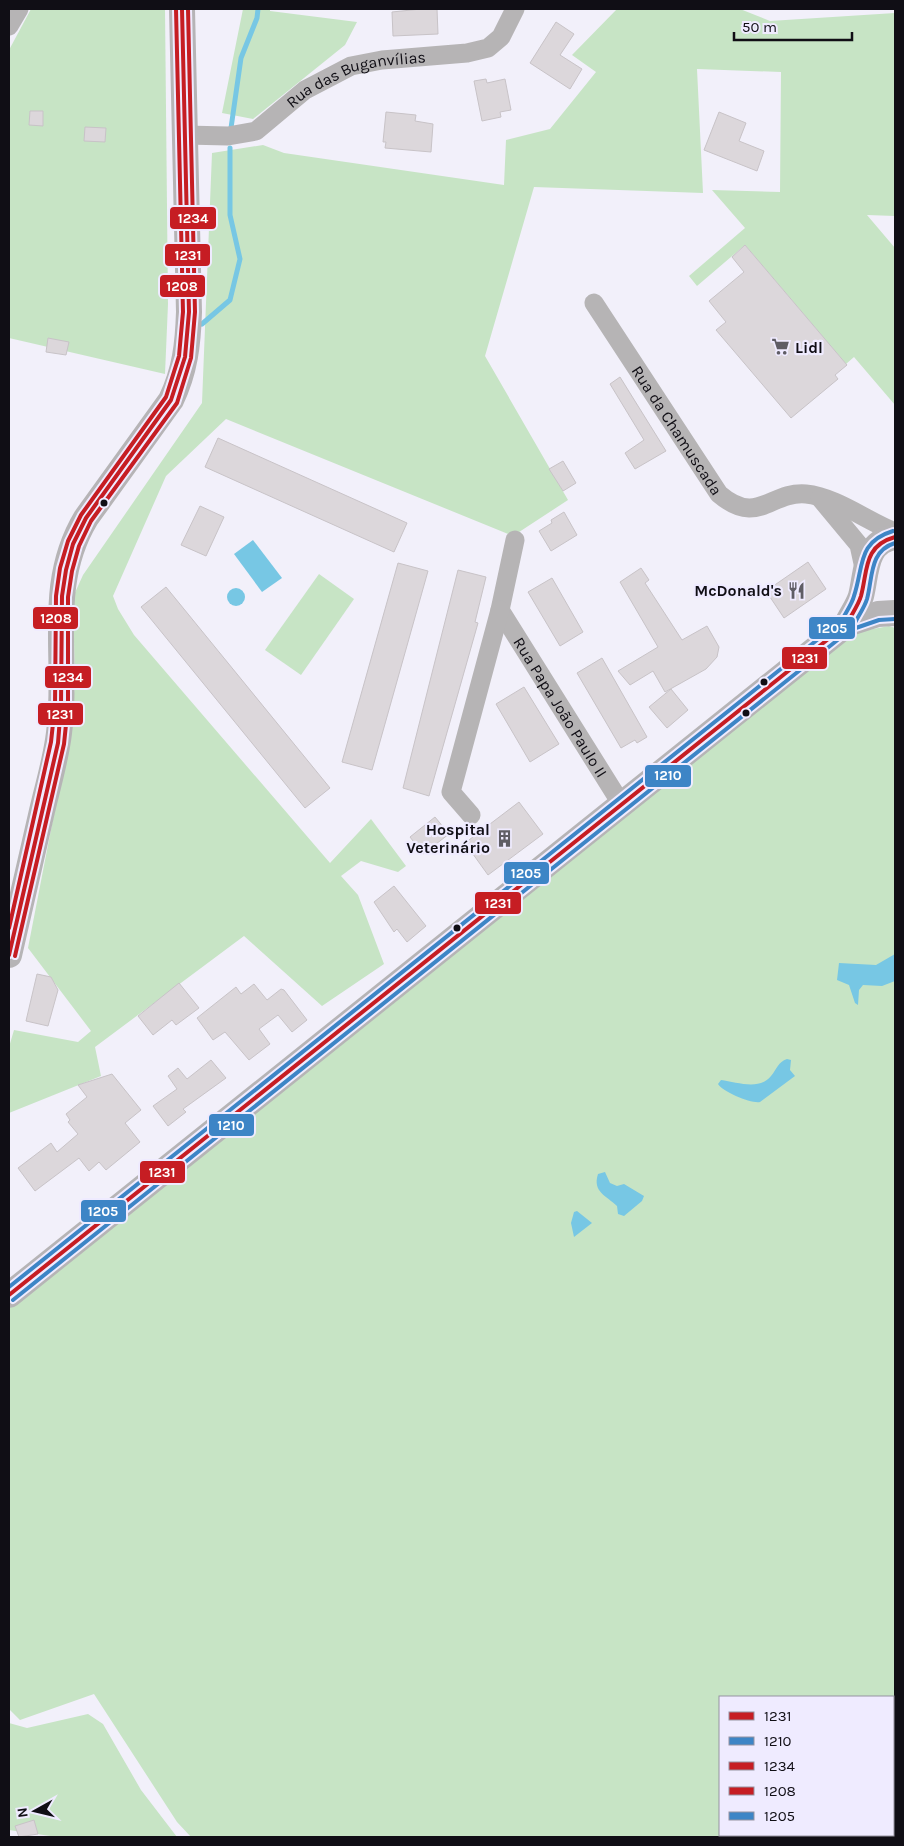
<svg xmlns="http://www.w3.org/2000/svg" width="904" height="1846" viewBox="0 0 904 1846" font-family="Karla,sans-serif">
	<rect width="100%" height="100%" fill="#f2f0fa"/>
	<g fill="#c7e4c5" fill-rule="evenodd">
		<polygon points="31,9 165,9 168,304 165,374 9,338 9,50"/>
		<polygon points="243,9 270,9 270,11 357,22 345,45 253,119 222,113"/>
		<polygon points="617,9 740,9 770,21 895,13 895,216 867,215 895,248 895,405 854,357 846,364 745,245 697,286 689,276 745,228 712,190 780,192 781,72 697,69 703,193 534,187 485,356 568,500 513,536 226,419 166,476 113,596 118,609 134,635 330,863 371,819 406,866 398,872 361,861 341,876 358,895 384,964 322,1006 244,936 95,1047 101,1076 9,1113 9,1047 14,1030 78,1042 91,1031 28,948 68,742 75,685 73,597 83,575 202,403 212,153 263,145 284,153 504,185 506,140 550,129 596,72 572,55"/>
		<polygon points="319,574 354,599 301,675 265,650"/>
		<path d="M889 626 895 628V1837H191L177 1822 94 1694 20 1720 9 1709V1294L857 632ZM720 1697H893V1835H720Z"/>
		<polygon points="88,1714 103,1724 141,1790 177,1837 57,1837 9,1830 9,1723 27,1728"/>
	</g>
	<g fill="#77c7e4">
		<polygon points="253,540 282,578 262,592 234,554"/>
		<circle cx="236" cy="597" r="9"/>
		<polygon points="895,954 895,981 882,986 863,985 859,990 858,1005 855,1003 849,985 837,980 839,963 876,965"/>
		<path d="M787 1059 791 1060 790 1070 795 1076 760 1102C752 1104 723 1092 718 1084L721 1080C737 1082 759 1091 771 1076 777 1069 778 1062 787 1059Z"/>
		<path d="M605 1172 610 1183 617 1186 624 1184 644 1196 642 1201 624 1216 618 1214 617 1206C607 1196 592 1192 598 1174Z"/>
		<polygon points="577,1211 592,1223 574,1237 571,1223 574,1212"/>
	</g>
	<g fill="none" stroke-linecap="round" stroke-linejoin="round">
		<g stroke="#77c7e4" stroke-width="5">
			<polyline points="231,128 241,58 257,18 258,9"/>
			<polyline points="202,324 230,300 240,259 230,215 230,148"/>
		</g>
	</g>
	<g fill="#dcd7db" stroke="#c8c3c7">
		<polygon points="421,9 437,9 438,34 393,36 392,12"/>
		<polygon points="556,22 574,34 560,55 582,69 570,89 530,63"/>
		<polygon points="486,79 487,83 505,79 511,110 500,112 501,117 482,121 474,81"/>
		<polygon points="30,111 43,111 43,126 29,125"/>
		<polygon points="386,112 416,115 415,121 433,124 431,152 385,148 386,142 383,142"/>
		<polygon points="719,112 746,123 739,141 764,151 757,171 704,150"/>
		<polygon points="85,127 106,128 105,142 84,141"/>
		<polygon points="745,245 847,365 835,375 838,379 791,418 716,330 726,322 709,301 744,272 732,257"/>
		<polygon points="48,338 69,342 66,355 46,352"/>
		<polygon points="620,377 666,451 635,469 625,453 644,440 610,384"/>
		<polygon points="218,438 407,523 394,552 205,467"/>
		<polygon points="563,461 576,483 563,491 549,469"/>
		<polygon points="200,506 224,517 206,556 181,545"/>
		<polygon points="564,512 577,535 551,551 539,531 552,523 551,520"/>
		<polygon points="808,562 826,589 784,618 766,591"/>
		<polygon points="398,563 428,571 372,770 342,762"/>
		<polygon points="641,568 649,580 645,583 682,640 707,626 719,647 717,657 706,669 665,692 653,671 630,685 618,671 658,647 620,582"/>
		<polygon points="458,570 486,577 475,622 478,623 429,796 403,788"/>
		<polygon points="552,578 583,632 560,646 528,592"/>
		<polygon points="166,587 330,788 305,808 141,607"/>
		<polygon points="602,658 647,737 637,743 635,740 621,748 577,673"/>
		<polygon points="524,687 559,744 530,762 496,704"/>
		<polygon points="671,689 688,710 667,728 649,707"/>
		<polygon points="519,802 543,834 488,875 465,843"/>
		<polygon points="435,817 449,834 423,854 410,837"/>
		<polygon points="394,886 426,926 407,942 397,929 394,932 374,902"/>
		<polygon points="37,974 51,977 58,990 48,1026 26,1021"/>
		<polygon points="179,983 199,1008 176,1025 172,1020 153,1035 138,1016"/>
		<polygon points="254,984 267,1000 281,989 284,990 307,1020 292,1032 278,1015 259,1029 270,1044 249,1060 225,1032 213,1040 197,1018 236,987 241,994"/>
		<polygon points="211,1060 226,1078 183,1109 186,1112 168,1126 153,1106 177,1089 168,1076 178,1068 187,1079"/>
		<polygon points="112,1074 141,1110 125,1123 140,1142 106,1170 99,1162 89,1171 79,1158 35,1191 18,1168 51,1143 57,1152 78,1134 68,1122 70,1120 66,1114 87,1097 78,1085"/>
		<polygon points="34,1820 38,1834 19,1837 15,1826"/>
	</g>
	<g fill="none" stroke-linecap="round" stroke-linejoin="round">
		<g stroke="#b6b4b5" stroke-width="19">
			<polyline points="9,26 19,9"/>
			<path id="s1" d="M185 135 228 136 256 131 305 90 351 66 382 60 467 53 488 48 501 37 515 9"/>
			<path id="s2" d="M594 303 719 494C758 527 770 491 806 494 836 497 867 521 895 532"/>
			<polyline points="820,498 859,545 864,568"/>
			<path id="s3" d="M515 540 500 610 622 805"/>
			<polyline points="471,815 451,792 500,610"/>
		</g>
		<g stroke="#b6b4b6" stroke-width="26">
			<path d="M847 624C851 615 858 606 861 596 867 572 864 542 895 537"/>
			<path d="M9 955C20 907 31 859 42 811 48 785 56 759 59 733 69 658 45 586 86 518L171 400C185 371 188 344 189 312L182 9"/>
			<polyline points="9,1295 847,624 878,614 895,613"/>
		</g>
		<defs>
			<g id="bus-1">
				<polyline points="9,955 58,743 61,705 62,596 66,570 73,544 86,518 171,400 185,357 189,312 182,9"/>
				<path d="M9 1295 847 624C851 615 858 606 861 596 868 570 863 546 895 537"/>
			</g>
			<g id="bus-2">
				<path d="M853 627C857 617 864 609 867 599 873 577 869 551 895 543"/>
				<polyline points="13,1300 850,630 879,620 895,619"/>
			</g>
			<polyline id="bus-3" points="15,956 64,744 68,705 68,597 72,571 79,546 91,521 177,403 191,358 195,312 188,9"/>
			<polyline id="bus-4" points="9,928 51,742 55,705 56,596 60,568 68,541 81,515 166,397 179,356 183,312 176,9"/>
			<path id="bus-5" d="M9 1287 842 620C846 612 852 604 854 596 864 566 857 542 893 531"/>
		</defs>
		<use href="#bus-1" stroke="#efebff" stroke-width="8"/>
		<use href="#bus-2" stroke="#efebff" stroke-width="8"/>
		<use href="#bus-3" stroke="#efebff" stroke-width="8"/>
		<use href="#bus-4" stroke="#efebff" stroke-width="8"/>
		<use href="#bus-5" stroke="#efebff" stroke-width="8"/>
		<use href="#bus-1" stroke="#c61d23" stroke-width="4"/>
		<use href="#bus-2" stroke="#3d85c6" stroke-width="4"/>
		<use href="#bus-3" stroke="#c61d23" stroke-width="4"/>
		<use href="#bus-4" stroke="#c61d23" stroke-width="4"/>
		<use href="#bus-5" stroke="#3d85c6" stroke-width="4"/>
	</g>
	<defs>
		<symbol id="supermarket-bare" viewBox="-9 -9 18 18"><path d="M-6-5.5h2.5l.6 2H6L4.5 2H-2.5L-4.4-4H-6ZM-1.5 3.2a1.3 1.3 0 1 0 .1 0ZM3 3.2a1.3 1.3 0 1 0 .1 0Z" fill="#5f5d65" stroke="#efebff" stroke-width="2.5" paint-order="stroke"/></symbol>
		<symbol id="restaurant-bare" viewBox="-9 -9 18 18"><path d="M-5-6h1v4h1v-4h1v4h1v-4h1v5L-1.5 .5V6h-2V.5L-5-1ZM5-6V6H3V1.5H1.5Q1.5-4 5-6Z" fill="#5f5d65" stroke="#efebff" stroke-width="2.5" paint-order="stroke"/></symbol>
		<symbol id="building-bare" viewBox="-9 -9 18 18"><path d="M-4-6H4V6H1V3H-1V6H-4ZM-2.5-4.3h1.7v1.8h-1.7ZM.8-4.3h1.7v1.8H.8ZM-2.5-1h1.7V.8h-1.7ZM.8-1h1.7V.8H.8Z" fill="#5f5d65" stroke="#efebff" stroke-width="2.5" paint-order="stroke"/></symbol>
	</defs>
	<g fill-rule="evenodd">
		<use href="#supermarket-bare" x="768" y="334" width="25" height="25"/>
		<use href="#restaurant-bare" x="784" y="578" width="25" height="25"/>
		<use href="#building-bare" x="492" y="826" width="25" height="25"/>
	</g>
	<g fill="#100e15" stroke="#efebff" stroke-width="2">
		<circle cx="104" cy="503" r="4.5"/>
		<circle cx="764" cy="682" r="4.5"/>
		<circle cx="746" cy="713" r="4.5"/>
		<circle cx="457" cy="928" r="4.5"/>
	</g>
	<g text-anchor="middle" stroke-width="4.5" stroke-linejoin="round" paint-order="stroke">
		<g font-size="16" fill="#100e15" stroke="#efebff">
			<text dy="6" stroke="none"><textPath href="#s1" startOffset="188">Rua das Buganvílias</textPath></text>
			<text dy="6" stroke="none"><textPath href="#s2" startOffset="152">Rua da Chamuscada</textPath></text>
			<text dy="6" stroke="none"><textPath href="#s3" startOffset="186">Rua Papa João Paulo II</textPath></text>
		</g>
		<g font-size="16" font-weight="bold" fill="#100e15" stroke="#efebff" text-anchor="end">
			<text x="795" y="353" text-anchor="start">Lidl</text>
			<text x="782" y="596">McDonald's</text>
			<text x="490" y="835">Hospital<tspan x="490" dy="18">Veterinário</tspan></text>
		</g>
	</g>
	<g stroke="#efebff" stroke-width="2">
		<rect x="169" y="206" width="48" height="24" rx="5" fill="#c61d23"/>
		<rect x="164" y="243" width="47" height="24" rx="5" fill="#c61d23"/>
		<rect x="159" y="274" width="47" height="24" rx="5" fill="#c61d23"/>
		<rect x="32" y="606" width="47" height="24" rx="5" fill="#c61d23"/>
		<rect x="808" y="616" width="48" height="24" rx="5" fill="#3d85c6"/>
		<rect x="781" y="646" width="47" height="24" rx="5" fill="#c61d23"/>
		<rect x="44" y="665" width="48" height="24" rx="5" fill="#c61d23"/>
		<rect x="37" y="702" width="47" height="24" rx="5" fill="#c61d23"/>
		<rect x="644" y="764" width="48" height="24" rx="5" fill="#3d85c6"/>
		<rect x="503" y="861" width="47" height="24" rx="5" fill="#3d85c6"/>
		<rect x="474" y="891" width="48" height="24" rx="5" fill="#c61d23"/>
		<rect x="208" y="1113" width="47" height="24" rx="5" fill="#3d85c6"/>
		<rect x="139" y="1160" width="47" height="24" rx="5" fill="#c61d23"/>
		<rect x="80" y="1199" width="47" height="24" rx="5" fill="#3d85c6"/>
	</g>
	<g font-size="14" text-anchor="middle" font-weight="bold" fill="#fff">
		<text x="193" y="223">1234</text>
		<text x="188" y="260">1231</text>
		<text x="182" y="291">1208</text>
		<text x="56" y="623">1208</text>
		<text x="832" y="633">1205</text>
		<text x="805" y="663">1231</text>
		<text x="68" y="682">1234</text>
		<text x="60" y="719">1231</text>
		<text x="668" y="780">1210</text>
		<text x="526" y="878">1205</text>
		<text x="498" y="908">1231</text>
		<text x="231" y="1130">1210</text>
		<text x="162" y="1177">1231</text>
		<text x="103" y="1216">1205</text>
	</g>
	<rect width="904" height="1846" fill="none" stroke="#100e15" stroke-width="20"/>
	<rect x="719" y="1696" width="175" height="140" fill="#efebff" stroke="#9693a1"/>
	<rect x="729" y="1712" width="25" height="8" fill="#c61d23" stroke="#9693a1"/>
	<text x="764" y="1721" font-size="15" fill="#100e15">1231</text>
	<rect x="729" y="1737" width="25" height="8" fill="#3d85c6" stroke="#9693a1"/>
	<text x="764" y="1746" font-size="15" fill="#100e15">1210</text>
	<rect x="729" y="1762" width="25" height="8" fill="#c61d23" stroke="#9693a1"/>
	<text x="764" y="1771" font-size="15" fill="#100e15">1234</text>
	<rect x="729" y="1787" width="25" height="8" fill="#c61d23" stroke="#9693a1"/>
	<text x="764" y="1796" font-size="15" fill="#100e15">1208</text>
	<rect x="729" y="1812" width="25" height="8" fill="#3d85c6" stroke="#9693a1"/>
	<text x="764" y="1821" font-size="15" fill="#100e15">1205</text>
	<g transform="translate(35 1811) rotate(262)" stroke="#efebff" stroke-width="4" paint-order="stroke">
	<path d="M0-4L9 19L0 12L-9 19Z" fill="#100e15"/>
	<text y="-8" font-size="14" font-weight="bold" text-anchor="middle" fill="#100e15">N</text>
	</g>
	<path d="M734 32v8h118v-8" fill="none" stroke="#100e15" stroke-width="2.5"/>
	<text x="742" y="32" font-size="15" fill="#100e15" stroke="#efebff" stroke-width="4" paint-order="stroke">50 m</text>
</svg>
